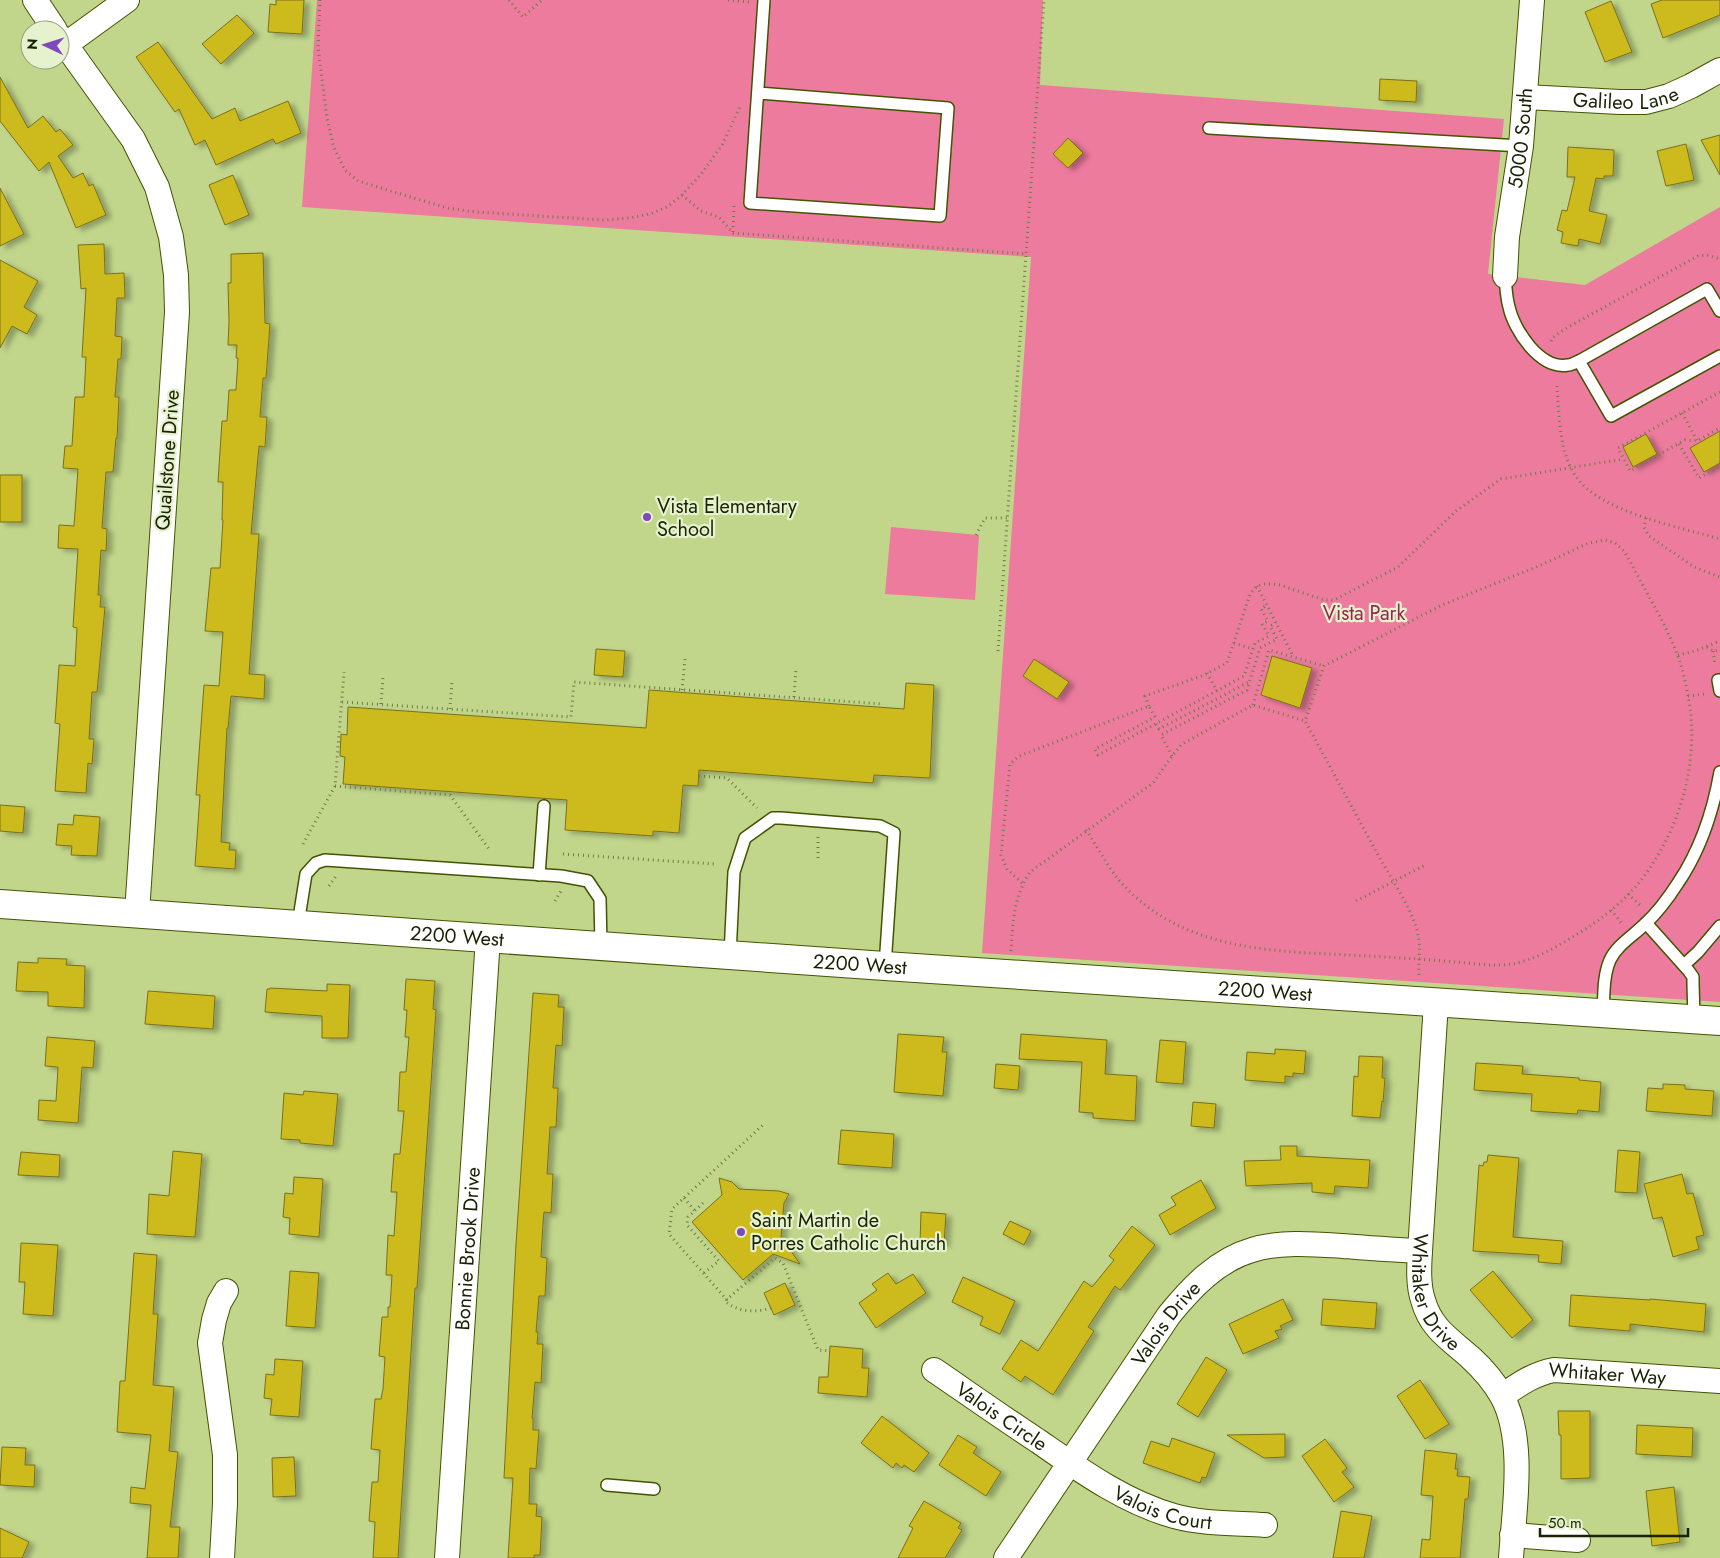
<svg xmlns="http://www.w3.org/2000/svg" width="1720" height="1558" viewBox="0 0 1720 1558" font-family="Jost,sans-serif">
	<defs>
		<filter id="shadow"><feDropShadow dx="5.5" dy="3" stdDeviation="2.5" flood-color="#0004"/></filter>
	</defs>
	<rect width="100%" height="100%" fill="#c1d68b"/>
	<g fill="#ec7b9e">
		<polygon points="317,0 1043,0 1040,85 1504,119 1488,274 1585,285 1720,207 1720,1002 982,953 1031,257 302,207"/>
		<polygon points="891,527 979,535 975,600 885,594"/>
	</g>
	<g fill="#cdba1e" stroke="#7a6f1c" filter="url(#shadow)">
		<polygon points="276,0 304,0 302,34 268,32 270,4 276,5"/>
		<polygon points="1662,0 1720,0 1720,15 1663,38 1651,4"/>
		<polygon points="1611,1 1632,52 1605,62 1585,12"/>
		<polygon points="237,15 254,33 221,64 202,44"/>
		<polygon points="158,42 212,119 235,108 240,121 288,101 301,133 276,144 273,139 216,165 205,140 195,145 179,109 175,112 136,57"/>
		<polygon points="0,77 28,128 43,116 56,132 60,129 73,145 58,156 73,178 83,173 89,186 93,184 106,215 76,228 49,162 39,171 0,121"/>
		<polygon points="1380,79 1417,81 1416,102 1379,100"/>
		<polygon points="1720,135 1720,175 1701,140"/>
		<polygon points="1068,138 1083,153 1068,168 1053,154"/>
		<polygon points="1686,144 1694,180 1666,186 1657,151"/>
		<polygon points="1568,147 1614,150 1613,176 1604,176 1604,179 1596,178 1589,211 1607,215 1600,244 1579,239 1578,246 1561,243 1563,232 1557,230 1562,210 1567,211 1575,177 1567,177"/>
		<polygon points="233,175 249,215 225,225 209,185"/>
		<polygon points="0,188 24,234 0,246"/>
		<polygon points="104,244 105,274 124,273 125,298 117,298 115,336 122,337 121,359 118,359 115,397 119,397 117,438 116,438 113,472 106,472 102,528 107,529 106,551 101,550 98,595 101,595 100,607 105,607 97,692 92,692 89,739 94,739 92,764 88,763 86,793 55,791 60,724 55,723 59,665 75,666 77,628 73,627 78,549 58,548 59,525 74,526 78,469 63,468 65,446 72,446 75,397 84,397 86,357 82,357 86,288 81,289 78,245"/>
		<polygon points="263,253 265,323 270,324 266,378 263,378 260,417 267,417 265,447 259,446 251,534 259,534 249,674 265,675 264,699 231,696 228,728 227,728 221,842 230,843 229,850 236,850 235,869 195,866 200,795 196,795 204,685 219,686 223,632 205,631 211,568 220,568 223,520 222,520 223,482 218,482 222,421 227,421 229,390 236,390 238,358 236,358 237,345 228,345 229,322 228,283 231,283 231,254"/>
		<polygon points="0,260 38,281 24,307 37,315 27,334 12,326 0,348"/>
		<polygon points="1720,431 1720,463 1704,472 1690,448"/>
		<polygon points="1646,434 1657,454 1633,467 1623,447"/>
		<rect x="0" y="475" width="22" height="47"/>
		<polygon points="596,649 625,651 623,677 594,675"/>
		<polygon points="1272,656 1312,668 1300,708 1261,695"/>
		<polygon points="1034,659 1069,682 1057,699 1023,676"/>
		<polygon points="906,683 934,685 930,778 874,775 873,783 699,770 698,786 683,785 679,833 653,831 653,836 565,830 567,800 343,784 345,757 340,756 341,734 347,735 348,707 646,728 649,690 904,709"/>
		<polygon points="0,805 25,807 23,833 0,831"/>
		<polygon points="74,815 100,817 97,856 71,855 72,846 56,845 58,824 73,825"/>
		<polygon points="38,958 67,959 66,965 85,966 84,1008 48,1006 48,992 16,991 18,962 38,963"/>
		<polygon points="406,979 435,981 433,1009 436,1010 417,1288 415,1288 398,1558 373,1558 375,1522 369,1521 372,1482 378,1482 380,1450 371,1449 375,1399 381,1399 383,1389 385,1357 379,1356 382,1317 388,1317 388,1307 390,1307 392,1275 386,1275 388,1235 394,1236 397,1192 391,1192 394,1154 400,1154 404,1111 398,1111 400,1072 406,1072 409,1037 405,1037 407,1010 404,1010"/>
		<polygon points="327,984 350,985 348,1038 322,1038 322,1016 265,1012 267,989 270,989 270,988 327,991"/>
		<polygon points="148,991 215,996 213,1029 145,1024"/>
		<polygon points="533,993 559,995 558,1007 564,1007 562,1046 556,1045 553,1088 558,1088 556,1127 550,1127 547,1174 553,1174 551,1213 544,1212 543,1223 541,1257 547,1258 545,1296 539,1296 536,1332 538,1332 537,1344 543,1344 541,1383 535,1382 532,1418 533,1418 533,1430 539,1430 536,1469 530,1468 529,1504 537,1504 536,1516 542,1517 540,1555 534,1555 534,1558 508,1558 513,1478 504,1478 516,1244"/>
		<polygon points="898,1034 944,1037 942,1052 947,1052 943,1096 894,1092"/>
		<polygon points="1021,1034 1107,1040 1105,1074 1137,1076 1135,1121 1093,1118 1093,1113 1079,1112 1082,1062 1019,1059"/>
		<polygon points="47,1037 95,1041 93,1068 82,1067 78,1123 38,1120 39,1100 56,1101 58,1067 45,1066"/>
		<polygon points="1160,1040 1186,1042 1183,1084 1156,1082"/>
		<polygon points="1275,1049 1306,1051 1304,1074 1293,1073 1293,1077 1285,1076 1285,1083 1245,1080 1247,1052 1275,1054"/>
		<polygon points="1359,1056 1383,1057 1382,1078 1385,1078 1383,1102 1382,1101 1380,1118 1352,1116 1354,1076 1358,1077"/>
		<polygon points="1476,1063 1523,1066 1522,1074 1579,1078 1579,1080 1601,1082 1599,1112 1578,1110 1577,1114 1531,1111 1532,1094 1474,1090"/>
		<polygon points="996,1064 1020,1066 1018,1090 994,1088"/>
		<polygon points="1663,1084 1685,1085 1685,1089 1714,1091 1712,1116 1646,1111 1648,1088 1663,1089"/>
		<polygon points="304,1091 338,1094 333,1146 300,1143 300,1140 281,1139 284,1093 303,1095"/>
		<polygon points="1193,1102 1216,1104 1214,1128 1191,1126"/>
		<polygon points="841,1130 894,1134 892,1168 838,1164"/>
		<polygon points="1280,1146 1297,1146 1297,1156 1370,1160 1368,1188 1335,1186 1334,1194 1312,1192 1312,1183 1246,1186 1244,1161 1281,1160"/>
		<polygon points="1618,1150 1640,1152 1637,1193 1615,1192"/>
		<polygon points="173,1151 202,1154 195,1237 147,1234 149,1194 169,1196"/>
		<polygon points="21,1152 60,1155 59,1177 18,1175"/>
		<polygon points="1488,1155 1519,1158 1513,1237 1563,1241 1561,1264 1538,1262 1539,1255 1473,1251 1479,1165 1483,1166 1484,1162 1487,1162"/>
		<polygon points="1682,1174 1687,1194 1693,1193 1704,1235 1696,1237 1699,1249 1673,1257 1662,1217 1653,1219 1644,1184"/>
		<polygon points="294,1177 323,1179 319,1237 289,1234 290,1218 283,1217 285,1193 293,1194"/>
		<polygon points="719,1178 732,1182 739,1189 779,1191 789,1194 784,1203 781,1237 800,1264 773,1254 743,1280 692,1222 722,1195"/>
		<polygon points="1201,1180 1216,1208 1170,1235 1159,1215 1176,1205 1171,1197"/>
		<polygon points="921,1212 946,1214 944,1244 920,1243"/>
		<polygon points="1010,1221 1031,1231 1024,1245 1003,1234"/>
		<polygon points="1132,1226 1155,1245 1120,1290 1115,1286 1088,1327 1094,1331 1053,1395 1025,1376 1021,1382 1002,1369 1021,1340 1038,1351 1084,1281 1092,1287 1114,1260 1109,1256"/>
		<polygon points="21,1243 58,1245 53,1316 23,1314 25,1282 19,1282"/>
		<polygon points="134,1253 157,1255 153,1314 158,1314 153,1385 174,1387 169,1451 178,1452 170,1527 180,1527 178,1558 147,1558 151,1505 130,1503 131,1487 145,1489 151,1435 117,1432 120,1381 125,1381"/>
		<polygon points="290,1271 319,1273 315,1328 286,1326"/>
		<polygon points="1493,1271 1533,1320 1512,1338 1470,1290"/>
		<polygon points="888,1273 896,1284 913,1274 926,1293 876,1328 859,1303 877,1290 872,1284"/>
		<polygon points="963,1277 1015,1301 1000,1334 980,1325 983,1317 952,1302"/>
		<polygon points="785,1283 795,1305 774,1315 764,1293"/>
		<polygon points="1571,1295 1650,1300 1650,1299 1706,1304 1704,1332 1630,1324 1630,1331 1569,1326"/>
		<polygon points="1283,1299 1293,1320 1280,1326 1282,1329 1275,1331 1279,1338 1243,1354 1229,1324"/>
		<polygon points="1323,1299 1377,1303 1375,1329 1321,1325"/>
		<polygon points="830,1346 863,1349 862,1368 869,1368 867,1397 818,1393 819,1377 828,1377"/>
		<polygon points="1206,1357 1227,1370 1198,1417 1177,1404"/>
		<polygon points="275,1359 303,1361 299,1417 270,1415 272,1399 264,1398 266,1374 274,1375"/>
		<polygon points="1420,1380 1449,1424 1425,1439 1397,1396"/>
		<polygon points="1558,1411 1590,1411 1590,1478 1561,1479 1561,1435 1559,1435"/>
		<polygon points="882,1416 929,1453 914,1472 904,1465 902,1468 896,1463 893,1468 861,1443"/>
		<polygon points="1637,1425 1693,1428 1692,1457 1636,1454"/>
		<polygon points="1285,1434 1285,1457 1264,1458 1227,1435"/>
		<polygon points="958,1435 977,1447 973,1453 1001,1472 986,1496 939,1465"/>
		<polygon points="1172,1438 1215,1453 1206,1478 1202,1477 1200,1483 1143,1463 1151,1441 1169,1447"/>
		<polygon points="1325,1439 1347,1468 1342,1472 1354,1487 1334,1502 1302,1456"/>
		<polygon points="2,1447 26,1448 25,1465 35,1465 34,1487 0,1485"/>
		<polygon points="1425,1450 1457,1454 1455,1469 1458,1469 1457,1476 1470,1477 1468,1499 1465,1499 1460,1558 1420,1558 1422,1539 1430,1540 1433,1496 1421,1495"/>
		<polygon points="294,1457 296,1496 273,1497 272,1458"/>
		<polygon points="1674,1487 1680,1542 1652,1546 1646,1491"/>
		<polygon points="924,1501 961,1523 958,1528 962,1530 945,1558 898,1558 913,1528 909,1526"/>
		<polygon points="1341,1511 1372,1516 1364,1558 1333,1558"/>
		<polygon points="0,1528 29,1542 22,1558 0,1558"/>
	</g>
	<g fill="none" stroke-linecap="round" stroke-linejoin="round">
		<defs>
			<g id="service">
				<polyline points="758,93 948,108 940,216 750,203 764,0"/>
				<polyline points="1209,128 1521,146"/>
				<path d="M1505 276C1506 286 1506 297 1509 307 1514 330 1540 370 1568 365 1572 365 1576 362 1579 361L1707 289 1720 311"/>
				<polyline points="1579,361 1611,416 1720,356"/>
				<polyline points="1720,680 1718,680 1720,691"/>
				<polyline points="539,875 544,806"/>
				<polyline points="1646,923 1688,970 1693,977 1693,983 1694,1019"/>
				<polyline points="298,924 306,874 316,863 325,860 561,876 588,881 600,899 601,946"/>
				<polyline points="730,955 734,872 745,838 773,818 781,818 880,826 894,833 885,966"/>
				<polyline points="1684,965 1698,952 1720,926"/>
				<path d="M1603 1013C1604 996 1603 976 1610 960 1617 945 1633 936 1645 924 1657 913 1669 897 1678 883 1701 849 1713 812 1720 772"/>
				<polyline points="607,1485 654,1489"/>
			</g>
			<g id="minor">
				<polyline points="35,0 55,30"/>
				<polyline points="60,37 133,139 157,187 171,237 176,275 177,312 137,913"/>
				<polyline points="65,45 127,0"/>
				<path id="s1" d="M1525 97 1620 102H1646L1669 96 1691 86 1720 70"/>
				<path id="s2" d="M1505 276 1507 237 1521 146 1532 0"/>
				<path id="s3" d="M1436 1003 1420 1251C1419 1267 1418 1285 1423 1300 1431 1329 1450 1339 1471 1358 1483 1369 1494 1382 1502 1396 1526 1440 1514 1510 1511 1558"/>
				<path id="s4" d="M934 1370C969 1394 1003 1418 1038 1441 1080 1470 1124 1502 1174 1516 1203 1524 1235 1523 1265 1525"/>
				<path id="s5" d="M1502 1396C1518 1385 1533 1374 1554 1370L1720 1381"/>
				<polyline points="1512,1535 1578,1540"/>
				<polyline points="222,1558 225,1504 225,1455 210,1343 214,1320 219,1303 226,1291"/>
				<path id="s6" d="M447 1558 488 938"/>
				<path id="s7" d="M1006 1558 1169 1315C1191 1288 1217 1260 1252 1250 1281 1241 1314 1244 1343 1246 1369 1248 1394 1250 1420 1251"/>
			</g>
			<g id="tertiary">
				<path id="s8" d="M0 904 885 966 1720 1021"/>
			</g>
		</defs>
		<use href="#service" stroke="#435300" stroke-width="14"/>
		<use href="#minor" stroke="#435300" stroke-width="26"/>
		<use href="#tertiary" stroke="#435300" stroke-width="30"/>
		<g stroke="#6d7c47" stroke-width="3" stroke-dasharray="1 4" stroke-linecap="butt">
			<polyline points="320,0 318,47 327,118 334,148 345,170 358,181 447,208 476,212 604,220 629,218 650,214 667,207 682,195 702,173 722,145 740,107"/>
			<polyline points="509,0 523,17 542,0"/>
			<polyline points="728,0 749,2"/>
			<polyline points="682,195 701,211 719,217 733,233 1026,254 1044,0"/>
			<polyline points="733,232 734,206"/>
			<polyline points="1551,341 1552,338 1568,327 1698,256 1707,255 1720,259"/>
			<path d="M1557 386C1559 413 1559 452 1575 475 1598 512 1680 527 1720 539"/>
			<polyline points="1720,392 1618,448 1630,471 1685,440 1697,441 1720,428"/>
			<polyline points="1682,413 1697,440"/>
			<polyline points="1679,444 1699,478 1720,466"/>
			<polyline points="1646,518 1644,527 1649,536 1694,567 1720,577"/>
			<polyline points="976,535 985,518 1007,518"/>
			<polyline points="1257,586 1293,656"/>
			<polyline points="1234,643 1253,649"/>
			<polyline points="1707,647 1713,651 1720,650"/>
			<polyline points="998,651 1026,254"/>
			<polyline points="1713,651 1715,665"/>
			<polyline points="1678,655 1695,651 1720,641"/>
			<polyline points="1207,673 1217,691"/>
			<polyline points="682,690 685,659"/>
			<polyline points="1688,696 1705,694"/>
			<polyline points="794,697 796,668"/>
			<polyline points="342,702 571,717 574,682 883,704"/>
			<polyline points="381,704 383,677"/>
			<polyline points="1253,705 1269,650 1324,666"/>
			<polyline points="1149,706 1145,696 1204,675 1227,663 1250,594 1257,586 1264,584 1273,584 1280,585 1324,600 1334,600 1398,567 1456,511 1501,479 1624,459"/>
			<polyline points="450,709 452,682"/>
			<polyline points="1156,724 1159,729 1249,682"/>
			<polyline points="1172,756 1161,735 1247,690 1260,648 1277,639 1270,626 1276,623"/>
			<polyline points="699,776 727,778 757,808"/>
			<polyline points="335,786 450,795 489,849"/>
			<path d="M1086 830C1097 846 1106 864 1118 879 1183 955 1280 951 1371 956 1399 958 1426 959 1454 962 1473 963 1493 967 1512 964 1534 960 1555 948 1574 936 1598 922 1620 905 1638 884 1678 835 1700 764 1689 701 1686 685 1683 669 1677 654 1665 622 1646 593 1631 563L1624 551 1615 543 1605 540 1589 543 1541 565 1442 605 1324 666 1305 721C1331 768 1356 815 1382 862 1393 881 1414 914 1418 934 1421 947 1418 962 1419 976L1418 978"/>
			<polyline points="303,844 335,786 344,672"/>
			<polyline points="563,854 715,864"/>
			<polyline points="818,858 818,836"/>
			<polyline points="1022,883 1007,869 1001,855 1010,764 1019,756 1149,706 1155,717 1095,749 1098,755 1244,676 1255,643 1269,636 1262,624 1268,621 1261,609 1267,605"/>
			<polyline points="329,886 336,876"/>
			<polyline points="1628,894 1642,907"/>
			<polyline points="555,901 561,891"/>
			<polyline points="1356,901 1425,865"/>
			<polyline points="1611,910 1623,925"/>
			<path d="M1011 951C1013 922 1013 898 1030 872L1153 783 1172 756 1182 744 1253 705 1305 721"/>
			<polyline points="684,1198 695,1211"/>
			<polyline points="703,1203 688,1217 687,1225 719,1261 704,1273"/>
			<polyline points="727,1300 669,1234 672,1209 764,1124"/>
			<path d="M771 1308C756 1313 737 1312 725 1301L775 1258 783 1263 818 1350 830 1351"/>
		</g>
		<use href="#service" stroke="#fff" stroke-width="11"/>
		<use href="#minor" stroke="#fff" stroke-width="24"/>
		<use href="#tertiary" stroke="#fff" stroke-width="28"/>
	</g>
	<g fill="#7f48bf" stroke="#e6f2cd" stroke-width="2">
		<circle cx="647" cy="517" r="5"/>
		<circle cx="741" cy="1232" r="5"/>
	</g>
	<g text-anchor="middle" stroke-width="4.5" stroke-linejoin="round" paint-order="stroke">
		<g font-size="20" fill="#1a2204" stroke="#e6f2cd">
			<text dy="7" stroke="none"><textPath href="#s1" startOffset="101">Galileo Lane</textPath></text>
			<text dy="7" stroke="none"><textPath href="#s2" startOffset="139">5000 South</textPath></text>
			<text transform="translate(167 460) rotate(-86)" y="7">Quailstone Drive</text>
			<text dy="7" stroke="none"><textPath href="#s8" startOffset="458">2200 West</textPath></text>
			<text dy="7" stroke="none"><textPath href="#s8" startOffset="862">2200 West</textPath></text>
			<text dy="7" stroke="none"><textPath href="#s8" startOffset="1268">2200 West</textPath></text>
			<text dy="7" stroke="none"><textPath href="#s6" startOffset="310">Bonnie Brook Drive</textPath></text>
			<text dy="7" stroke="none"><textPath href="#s3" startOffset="294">Whitaker Drive</textPath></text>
			<text dy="7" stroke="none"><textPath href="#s7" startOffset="284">Valois Drive</textPath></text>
			<text dy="7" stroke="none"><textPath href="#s5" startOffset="112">Whitaker Way</textPath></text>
			<text dy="7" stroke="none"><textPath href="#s4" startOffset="82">Valois Circle</textPath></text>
			<text dy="7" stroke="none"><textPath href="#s4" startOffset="269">Valois Court</textPath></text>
		</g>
		<g font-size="20" fill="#1a2204" stroke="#e6f2cd" text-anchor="start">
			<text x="657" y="513">Vista Elementary<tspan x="657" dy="23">School</tspan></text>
			<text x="751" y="1227">Saint Martin de<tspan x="751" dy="23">Porres Catholic Church</tspan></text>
		</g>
		<g font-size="20" fill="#952651" stroke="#e6f2cd">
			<text x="1364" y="620">Vista Park</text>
		</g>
	</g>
	<g transform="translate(45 45) rotate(274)"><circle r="24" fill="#e6f2cd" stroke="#949f7d"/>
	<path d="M0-4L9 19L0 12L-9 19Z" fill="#7f48bf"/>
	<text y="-8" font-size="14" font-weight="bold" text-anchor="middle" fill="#1a2204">N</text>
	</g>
	<path d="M1540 1528v8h148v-8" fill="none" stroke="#1a2204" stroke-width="2.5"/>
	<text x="1548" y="1528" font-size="15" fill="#1a2204" stroke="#e6f2cd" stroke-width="4" paint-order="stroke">50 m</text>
</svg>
